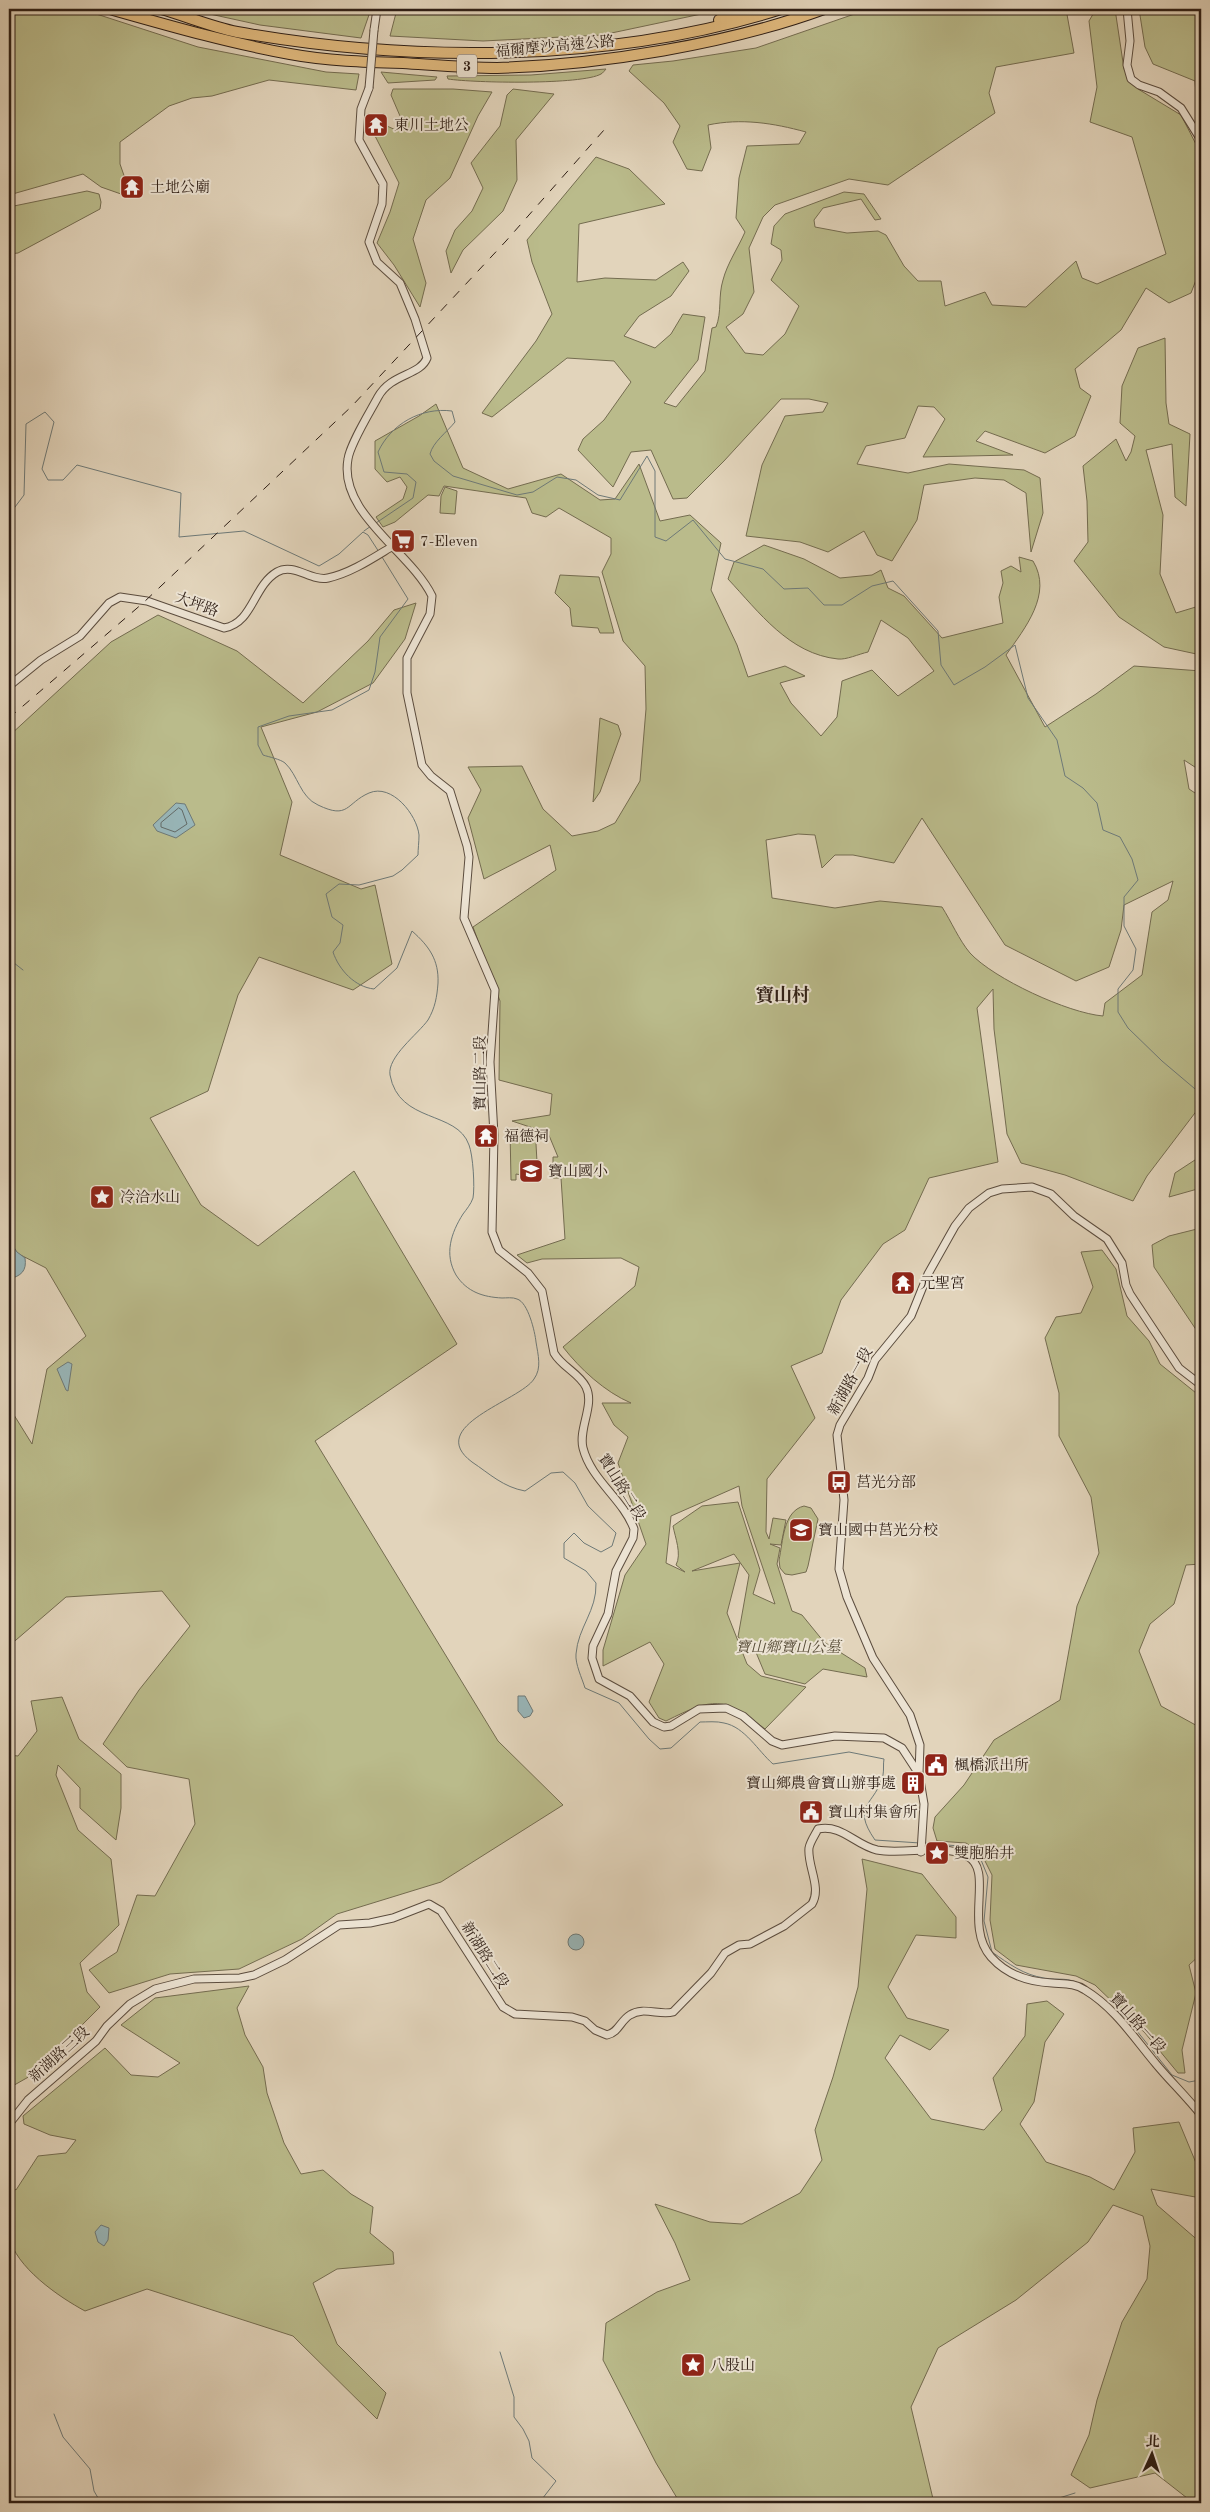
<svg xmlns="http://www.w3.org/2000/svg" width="1210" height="2512" viewBox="0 0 1210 2512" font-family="'Old Standard TT','Noto Serif TC',serif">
	<rect width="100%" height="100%" fill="#e2d4bb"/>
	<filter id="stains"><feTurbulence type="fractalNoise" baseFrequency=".004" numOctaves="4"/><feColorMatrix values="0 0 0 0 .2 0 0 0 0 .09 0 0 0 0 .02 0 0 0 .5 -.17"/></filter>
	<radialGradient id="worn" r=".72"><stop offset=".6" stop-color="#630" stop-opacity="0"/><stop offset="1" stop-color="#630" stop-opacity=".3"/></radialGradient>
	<g fill="#babb8b" stroke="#746c50" fill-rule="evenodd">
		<polygon points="9,9 81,9 198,47 326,72 359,74 356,90 269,80 212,96 192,98 169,106 120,142 120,164 128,187 121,194 101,187 83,174 9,195"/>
		<polygon points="187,9 371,9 361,38 260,25"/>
		<polygon points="401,9 725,9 602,35 483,41 390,36 396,13"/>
		<path d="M869 9H1066L1074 53 996 67 989 93 995 113 888 185 849 179 775 205 763 217 749 248 754 292 743 314 726 327 745 353 763 355 785 334 799 306 771 280 782 260 781 250 771 244 774 226 785 214 844 192 864 194 881 219 875 220 861 199 823 208 814 220 815 227 847 233 878 231 886 235 904 266 918 281H941L945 306 985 292 992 305 1026 307 1076 261 1082 278 1097 284 1166 254 1132 137 1090 122 1097 87 1089 21 1096 9H1115L1124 69 1138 89 1181 115 1201 154V267L1191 293 1169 303 1146 288 1121 330 1075 369 1080 388 1091 396 1075 436 1045 453 985 431 976 441 1013 455 923 457 945 419 934 407 918 406 905 438 866 446 857 464 908 473 949 464 1024 470 1040 478 1043 513 1031 552 1026 493 1004 480 975 478 924 485 917 520 892 561 877 555 864 531 828 552 800 542 746 536 762 465 785 416 823 412 828 403 809 399H781L724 461 687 498 673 499 651 450 631 452 613 487 578 450 583 439 604 420 631 382 614 361 567 358 492 417 482 413 536 341 552 314 532 262 527 240 596 157 629 169 665 204 579 224 577 282 605 278 656 280 683 262 689 271 671 296 639 316 624 336 655 348 671 334 683 314 705 317 698 360 664 403 676 407 705 371 712 328 716 327C722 312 718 296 723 280 727 264 738 248 745 232L736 218 739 178 747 146 799 144 806 132C773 123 741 118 708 125L711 148 702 171 687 169 673 142 680 126 664 103 629 71 633 65 673 61 756 48Z"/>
		<polygon points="1139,9 1201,9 1201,101 1196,94 1195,81 1153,64 1145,47"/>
		<path d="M606 69C606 69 602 74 601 74 582 85 474 83 448 79L447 76 531 75Z"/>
		<polygon points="381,72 437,77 435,80 388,83"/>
		<polygon points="393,89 453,89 492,92 478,116 450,178 426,200 413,239 426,283 420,307 394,265 377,243 390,212 399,183 373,132 373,120 396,130 403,123 391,95"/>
		<polygon points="513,89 554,94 516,140 517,180 503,211 463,250 451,273 446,251 455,230 472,211 483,188 471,163 500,126 507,95"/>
		<polygon points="87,191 99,194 101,202 100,209 18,253 9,254 9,207"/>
		<path d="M1165 338 1166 403 1169 424 1190 434 1186 506 1175 497 1172 444 1146 450 1163 515 1160 574 1176 613 1199 606 1201 600V771L1184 760 1189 789 1201 797V1105L1147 1176 1133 1201 1065 1175 1021 1163 1007 1134 994 1029 993 989 977 1008 998 1162 929 1178 905 1230 883 1244 841 1300 822 1353 791 1366 815 1418 767 1479 766 1532 769 1539 773 1518 786 1520 781 1545 770 1544 780 1548 777 1564 792 1611 802 1615 824 1642 865 1668 867 1677 823 1669 805 1684 765 1674 755 1650 738 1637 749 1575 734 1554 692 1571 740 1563 727 1613 747 1664 761 1676 806 1687 765 1729C723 1696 714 1697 666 1721L659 1718 649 1702 664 1664 650 1642 603 1666V1650L625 1575 646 1544 618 1463 628 1437 614 1425 602 1403H631C605 1392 580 1369 563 1347L635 1286 639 1267 621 1258 542 1259 527 1263 517 1255 565 1239 561 1178H553V1157H558L548 1133 512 1121 550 1115 552 1094 499 1080 500 1001 473 927 556 870 550 845 484 879 468 818 481 790 468 767 522 766 543 809 572 836 598 831 615 823 640 781 646 709 645 666 623 641 602 572 611 554V538L559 508 546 517 532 513 526 498 444 486 439 496 428 495 395 522 383 527 376 517 403 499 407 487 400 477 387 482 375 469V441L419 416 436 404 463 468 508 489 561 474 600 500 615 499 639 464 660 521 690 515 721 543 711 590 737 645 748 677 785 666 805 676 780 683 791 703 821 736 837 717 842 681 872 670 898 696 934 671 908 638 881 620 868 652C859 654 846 660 838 659 789 654 759 612 728 579L734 562 764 545 804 559 840 578 872 575 881 570 888 588 904 596 942 638 1003 623 999 597 1003 583 1001 571 1011 566 1021 572 1019 557 1033 561C1053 594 1025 628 1006 655L1045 727 1096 694 1134 666 1201 671V655L1164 647 1119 617 1074 561 1088 542 1087 501 1083 466 1116 439 1126 461 1131 452 1135 436 1120 423 1122 386 1138 348ZM922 818 1005 945 1076 981 1109 967 1121 930 1124 905 1173 881 1168 900 1152 912 1142 975 1105 1003 1103 1016C1068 1013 994 979 970 953 959 940 951 921 942 907L880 901 835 908 772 898 766 840 798 834 815 835 822 868 835 855H853L894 863ZM739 1486 742 1506 775 1604 753 1594 760 1570 738 1502 702 1506 673 1526C675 1537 682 1554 676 1565L685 1572 666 1563 671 1516Z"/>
		<polygon points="445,487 457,491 455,514 440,513 441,496"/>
		<polygon points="560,575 599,577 614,633 600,633 598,628 572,626 570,608 555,593"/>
		<polygon points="416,603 405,639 373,683 317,712 261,727 292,802 280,855 361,889 375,885 392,964 353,990 259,957 238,995 208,1091 150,1118 201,1205 258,1246 354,1171 457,1344 315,1441 498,1741 563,1805 441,1882 337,1914 302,1939 239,1969 170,1974 109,1993 89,1970 117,1952 137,1895 155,1896 195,1824 189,1779 127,1767 103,1744 139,1690 190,1626 162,1591 66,1597 9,1646 9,1407 32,1444 47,1369 86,1336 46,1268 9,1249 9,736 111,642 158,615 237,651 303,703 368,641 394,610"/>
		<polygon points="600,718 618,725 621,734 600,792 593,802"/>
		<path d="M510 1130H514V1139C522 1132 532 1134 536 1144L537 1162 534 1172 527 1176 516 1174V1180H511Z"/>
		<polygon points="1201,1156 1201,1188 1169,1197 1175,1173"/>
		<polygon points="1201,1228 1201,1337 1154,1267 1152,1245 1169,1236"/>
		<polygon points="1102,1250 1116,1269 1127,1316 1149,1341 1160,1364 1201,1397 1201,1564 1186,1565 1174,1604 1150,1624 1139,1651 1161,1706 1201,1728 1201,1954 1189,1965 1196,1993 1182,2050 1185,2073 1178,2073 1145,2033 1095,1985 1076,1976 1016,1965 995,1949 990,1920 992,1875 981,1853 966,1843 937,1841 933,1828 935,1817 964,1785 994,1740 1060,1700 1077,1606 1099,1553 1091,1497 1059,1436 1059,1393 1045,1338 1056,1317 1081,1313 1093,1287 1081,1252"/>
		<path d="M804 1506 811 1508 818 1519 808 1566 806 1572 792 1575 785 1574 780 1568 779 1560C783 1542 783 1511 804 1506Z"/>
		<polygon points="62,1697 79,1739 121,1774 121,1808 116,1840 80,1808 80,1788 58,1765 56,1775 78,1830 111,1859 119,1925 80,1963 87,1992 100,2007 32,2075 9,2088 9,1755 18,1756 37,1731 31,1701"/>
		<polygon points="862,1859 922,1874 956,1917 956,1938 916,1935 888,1987 907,2018 949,2030 930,2050 900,2035 885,2058 931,2119 984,2130 1002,2110 993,2078 1025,2036 1027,2004 1047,2001 1064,2014 1045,2042 1034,2102 1020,2124 1046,2162 1090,2177 1114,2190 1135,2152 1133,2128 1179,2122 1201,2175 1201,2198 1151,2189 1157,2205 1201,2243 1201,2500 1187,2498 1155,2473 1090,2488 1071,2475 1089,2435 1097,2400 1122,2322 1147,2279 1150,2246 1143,2216 1113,2205 1088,2242 1016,2300 938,2348 911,2407 934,2503 680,2503 656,2463 603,2360 606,2323 657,2292 690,2280 675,2243 655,2204 710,2222 742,2224 800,2193 822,2160 815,2130 833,2077 858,1987 867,1889"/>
		<path d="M249 1986 237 2008 245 2035 263 2067 267 2093 284 2143 301 2174 323 2170 351 2194 373 2207 370 2233 393 2252 394 2264 337 2269 313 2283 337 2344 386 2393 377 2419 293 2336 147 2289 85 2311C59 2297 15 2267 9 2236 6 2220 9 2201 9 2185L16 2190 38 2156 66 2153 76 2140 50 2135 24 2124 23 2116 105 2048 131 2075 158 2077 180 2063 121 2025 155 1998Z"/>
		<polygon points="1090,2499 1158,2503 1079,2503"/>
	</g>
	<g fill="#98b6b9" stroke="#6e7977">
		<polygon points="176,803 185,804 195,825 176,838 157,831 153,825"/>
		<path d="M9 1240 17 1252 25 1258C27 1271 21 1276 9 1279Z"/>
		<polygon points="68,1362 72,1364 68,1391 66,1390 57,1369"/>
		<polygon points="518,1696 525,1696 533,1711 530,1716 524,1718 518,1711"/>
		<circle cx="576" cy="1942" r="8"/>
		<polygon points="101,2225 109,2228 108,2240 104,2246 98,2242 95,2232"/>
	</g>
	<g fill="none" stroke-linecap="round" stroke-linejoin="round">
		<polygon stroke="#636a67" stroke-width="1" points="179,808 182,810 187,824 175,832 161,827 161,823"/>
		<g stroke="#6e7977" stroke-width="1">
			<polyline points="9,515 24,495 26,424 45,412 54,422 42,469 48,480 63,480 77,465 181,493 179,537 244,531 319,566 339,554 363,532 368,535 379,552"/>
			<path d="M376 523 413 498 416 482 407 474 384 472 378 452C391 424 421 407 452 411L455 422C447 432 433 442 430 454L434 461 453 476 517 495 533 492 557 477 576 480 598 495 620 500 647 456 655 471V537L666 541 693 520 725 559 763 569 784 589 808 588 824 605H842L872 586 893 581 938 631 941 665 954 685 985 667 1015 645 1028 698 1057 740 1065 776 1083 788 1097 803 1103 830 1120 837 1132 859 1138 880 1124 897V926L1136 949 1133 970 1118 989V1012L1128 1028 1162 1061 1201 1094"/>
			<polyline points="364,531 371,526"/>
			<path d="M382 557 408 599 380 637 375 672 369 690 332 710 289 716 258 727V745L263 755C269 757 280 759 285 763 298 775 300 797 318 805 349 820 346 803 369 793 392 783 417 815 419 835 419 842 418 849 418 855L402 870 393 876 359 885 339 884 326 894 332 917 343 925 340 943 333 952C339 970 355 987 374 989L397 968 412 931C429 946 439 960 438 983 437 997 435 1008 428 1020 418 1034 387 1057 390 1075 399 1124 457 1110 469 1145 473 1155 475 1187 473 1198 471 1204 466 1210 463 1214 451 1233 444 1254 456 1275 467 1292 483 1297 502 1298 506 1298 513 1297 517 1299 528 1302 535 1332 536 1342 538 1355 542 1368 534 1379 520 1401 424 1426 472 1462 490 1474 503 1487 525 1491L551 1473 563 1472 575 1483 588 1506 616 1533 612 1546 601 1552 584 1543 574 1533 564 1543V1558L586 1571 596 1583C597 1611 578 1627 576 1654 575 1664 582 1678 585 1688L619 1703 649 1739 660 1749 671 1748 700 1722C707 1722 717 1721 724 1723 745 1727 758 1751 773 1764L849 1752 884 1759C883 1764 884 1770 883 1775 876 1805 850 1804 875 1840L920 1843"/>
			<polyline points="9,959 23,970"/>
			<path d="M924 1843 959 1846 979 1855 988 1877 984 1921 992 1952C1009 1964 1024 1975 1044 1978 1060 1981 1067 1976 1082 1985"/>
			<polyline points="1111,2006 1129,2021 1172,2075 1189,2082 1200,2080 1201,2078"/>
			<polyline points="500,2352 514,2397 514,2417 523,2429 529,2441 532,2458 556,2481 539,2503"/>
			<polyline points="54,2414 63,2437 90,2469 94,2491 101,2503"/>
			<polyline points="1053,2503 1056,2499 1075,2493"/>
		</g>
		<defs>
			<g id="tertiary">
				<polyline points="1127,9 1130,41 1127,65 1131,79 1139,85 1159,92 1181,108 1201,140"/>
				<polyline points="374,30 377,9"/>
				<path d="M369 88 361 109 359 140 383 184 382 204 369 242 377 262 400 283 415 319 427 358C420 376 391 373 378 397 370 412 350 444 348 459 338 513 411 552 432 596L430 614 407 658V693L422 765 431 776 450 791 467 846 469 857 464 918 495 990 490 1062 494 1135 492 1232 499 1250 528 1273 542 1291 554 1353C562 1367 579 1373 586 1387 595 1405 578 1429 583 1448 591 1480 623 1499 634 1529L633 1538 616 1571 608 1614 593 1646 592 1658 599 1679 630 1696 653 1722 664 1727 671 1726 699 1709 726 1708 743 1716 772 1741 782 1745 835 1736 884 1738 902 1748 919 1774"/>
				<path d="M9 686 41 660 80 636 109 603 120 597 147 601 224 628C253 623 253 586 277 572 294 562 311 582 328 578 351 573 373 558 393 546"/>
				<polyline points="921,1852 924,1804 919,1774 920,1745 910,1715 873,1658 847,1597 839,1569 844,1500 837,1435 840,1425 868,1378 875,1360 911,1316 928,1274 955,1226 969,1208 989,1193 1002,1189 1032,1187 1051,1194 1074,1216 1107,1239 1122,1263 1126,1285 1130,1294 1179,1368 1201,1385"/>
				<path d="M9 2124 28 2100 96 2041 107 2026 130 2004 155 1989 194 1979 240 1978 254 1975 285 1960 339 1925 370 1923 393 1918 429 1904 441 1911 503 2007 515 2014 572 2017 585 2021 595 2030 607 2035C619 2032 620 2021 630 2015 643 2006 660 2016 673 2012L711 1973 725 1953 739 1945 750 1944 784 1926 812 1904C822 1887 807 1866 809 1848 810 1842 815 1835 818 1829 842 1824 855 1845 877 1850 904 1855 944 1843 967 1856 995 1870 963 1925 991 1957 1007 1975 1029 1982 1052 1983 1064 1984 1075 1983 1085 1990 1115 2008 1134 2038 1156 2064 1170 2081 1187 2097 1201 2115"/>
			</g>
			<g id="motorway">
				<path d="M110 9C170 26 229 43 290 54 327 61 365 62 403 63 434 65 466 68 497 68 600 65 728 44 824 9"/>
				<path d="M161 9C186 16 212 27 237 32 412 63 611 63 781 9"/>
				<polyline points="719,20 746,9"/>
			</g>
		</defs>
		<use href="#tertiary" stroke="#5b4c3e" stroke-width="9"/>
		<use href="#motorway" stroke="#2e1e15" stroke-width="12"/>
		<use href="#tertiary" stroke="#ece3d3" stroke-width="7"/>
		<use href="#motorway" stroke="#e1ba7e" stroke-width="10"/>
		<polyline stroke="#2e1e15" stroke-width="1" stroke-dasharray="9 9" stroke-linecap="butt" points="9,718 143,603 352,406 506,241 604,130"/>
		<defs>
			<polyline id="tertiary-bridge" points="369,88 374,30"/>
		</defs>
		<use href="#tertiary-bridge" stroke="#5b4c3e" stroke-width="9" stroke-linecap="butt"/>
		<use href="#tertiary-bridge" stroke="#ece3d3" stroke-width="7"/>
	</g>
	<defs>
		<symbol id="temple-square" viewBox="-11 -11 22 22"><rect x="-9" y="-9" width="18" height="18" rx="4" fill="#8f2418" stroke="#ece3d3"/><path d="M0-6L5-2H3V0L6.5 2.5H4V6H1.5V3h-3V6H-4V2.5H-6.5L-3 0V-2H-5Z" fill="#fff"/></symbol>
		<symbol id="supermarket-square" viewBox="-11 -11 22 22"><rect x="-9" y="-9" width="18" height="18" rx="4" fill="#8f2418" stroke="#ece3d3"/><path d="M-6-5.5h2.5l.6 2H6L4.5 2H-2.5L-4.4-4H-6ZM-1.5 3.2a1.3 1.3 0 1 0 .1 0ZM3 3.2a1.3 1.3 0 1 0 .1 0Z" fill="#fff"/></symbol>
		<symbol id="school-square" viewBox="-11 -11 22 22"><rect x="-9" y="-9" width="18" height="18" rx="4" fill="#8f2418" stroke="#ece3d3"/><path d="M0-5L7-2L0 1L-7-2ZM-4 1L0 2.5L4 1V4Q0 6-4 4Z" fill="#fff"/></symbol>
		<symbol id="sight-square" viewBox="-11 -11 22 22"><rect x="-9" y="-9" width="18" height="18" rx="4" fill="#8f2418" stroke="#ece3d3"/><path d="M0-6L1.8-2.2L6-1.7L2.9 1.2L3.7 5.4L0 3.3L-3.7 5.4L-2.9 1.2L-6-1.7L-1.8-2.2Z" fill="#fff"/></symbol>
		<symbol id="bus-square" viewBox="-11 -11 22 22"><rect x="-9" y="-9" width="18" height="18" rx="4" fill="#8f2418" stroke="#ece3d3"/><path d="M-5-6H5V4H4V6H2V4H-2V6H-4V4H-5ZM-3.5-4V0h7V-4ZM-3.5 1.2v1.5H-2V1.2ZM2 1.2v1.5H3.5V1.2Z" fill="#fff"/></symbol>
		<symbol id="civic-square" viewBox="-11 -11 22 22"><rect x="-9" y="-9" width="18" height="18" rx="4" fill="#8f2418" stroke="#ece3d3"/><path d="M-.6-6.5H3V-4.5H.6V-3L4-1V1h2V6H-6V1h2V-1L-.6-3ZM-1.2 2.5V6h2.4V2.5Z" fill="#fff"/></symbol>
		<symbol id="building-square" viewBox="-11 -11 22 22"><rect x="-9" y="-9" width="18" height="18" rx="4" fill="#8f2418" stroke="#ece3d3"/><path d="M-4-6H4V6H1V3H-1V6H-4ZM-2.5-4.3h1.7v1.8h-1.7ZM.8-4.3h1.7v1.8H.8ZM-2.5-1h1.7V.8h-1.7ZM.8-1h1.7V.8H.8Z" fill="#fff"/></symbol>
	</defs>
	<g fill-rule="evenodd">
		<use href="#temple-square" x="362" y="111" width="28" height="28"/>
		<use href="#temple-square" x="118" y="173" width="28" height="28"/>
		<use href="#supermarket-square" x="389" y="527" width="28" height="28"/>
		<use href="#temple-square" x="472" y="1122" width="28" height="28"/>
		<use href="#school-square" x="517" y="1157" width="28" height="28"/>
		<use href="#sight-square" x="88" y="1183" width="28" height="28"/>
		<use href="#temple-square" x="889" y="1269" width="28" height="28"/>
		<use href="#bus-square" x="825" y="1468" width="28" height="28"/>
		<use href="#school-square" x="787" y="1516" width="28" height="28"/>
		<use href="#civic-square" x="922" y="1751" width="28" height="28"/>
		<use href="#building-square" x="899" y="1769" width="28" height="28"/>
		<use href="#civic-square" x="797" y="1798" width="28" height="28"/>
		<use href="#sight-square" x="923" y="1839" width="28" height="28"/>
		<use href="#sight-square" x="679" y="2351" width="28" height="28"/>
	</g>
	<g text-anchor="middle" stroke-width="4" stroke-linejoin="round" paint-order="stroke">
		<rect fill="#ece3d3" stroke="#67594e" stroke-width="1" x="457" y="54.5" width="20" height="23" rx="4"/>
		<g font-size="14" font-weight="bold" fill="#2e1e15">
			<text x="467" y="71">3</text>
		</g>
		<g font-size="15" fill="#2e1e15" stroke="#ece3d3">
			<text transform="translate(555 46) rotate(-5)" y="5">福爾摩沙高速公路</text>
			<text transform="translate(197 604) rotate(20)" y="5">大坪路</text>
			<text transform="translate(480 1073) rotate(-90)" y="5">寶山路二段</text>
			<text transform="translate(850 1381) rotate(-61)" y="5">新湖路一段</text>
			<text transform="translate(622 1487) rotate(58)" y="5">寶山路二段</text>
			<text transform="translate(485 1955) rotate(58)" y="5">新湖路二段</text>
			<text transform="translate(1138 2023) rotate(48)" y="5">寶山路一段</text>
			<text transform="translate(59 2054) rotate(-42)" y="5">新湖路三段</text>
		</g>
		<g font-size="15" fill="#2e1e15" stroke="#ece3d3" text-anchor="start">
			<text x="394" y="130">東川土地公</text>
			<text x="150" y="192">土地公廟</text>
			<text x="420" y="546">7-Eleven</text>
			<text x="504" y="1141">福德祠</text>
			<text x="548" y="1176">寶山國小</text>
			<text x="120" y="1202">冷洽水山</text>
			<text x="920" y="1288">元聖宮</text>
			<text x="856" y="1487">莒光分部</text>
			<text x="818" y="1535">寶山國中莒光分校</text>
			<text x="954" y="1770">楓橋派出所</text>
			<text x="896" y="1788" text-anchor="end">寶山鄉農會寶山辦事處</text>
			<text x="828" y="1817">寶山村集會所</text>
			<text x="954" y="1858">雙胞胎井</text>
			<text x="710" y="2370">八股山</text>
		</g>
		<g font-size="15" font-style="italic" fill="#584d38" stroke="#ece3d3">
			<text x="788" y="1652">寶山鄉寶山公墓</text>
		</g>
		<g font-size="18" font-weight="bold" fill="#2e1e15" stroke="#ece3d3">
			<text x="783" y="1001">寶山村</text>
		</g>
	</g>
	<rect width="1210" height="2512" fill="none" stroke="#e2d4bb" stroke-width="30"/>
	<rect x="10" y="10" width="1190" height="2492" fill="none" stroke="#2e1e15" stroke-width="2.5"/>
	<rect x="15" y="15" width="1180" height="2482" fill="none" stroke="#2e1e15"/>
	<g transform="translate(1152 2454) rotate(3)" stroke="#ece3d3" stroke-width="4" paint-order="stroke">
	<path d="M0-4L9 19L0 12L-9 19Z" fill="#2e1e15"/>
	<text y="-8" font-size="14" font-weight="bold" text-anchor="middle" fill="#2e1e15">北</text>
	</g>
	<rect width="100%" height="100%" filter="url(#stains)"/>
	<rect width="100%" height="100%" fill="url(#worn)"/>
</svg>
